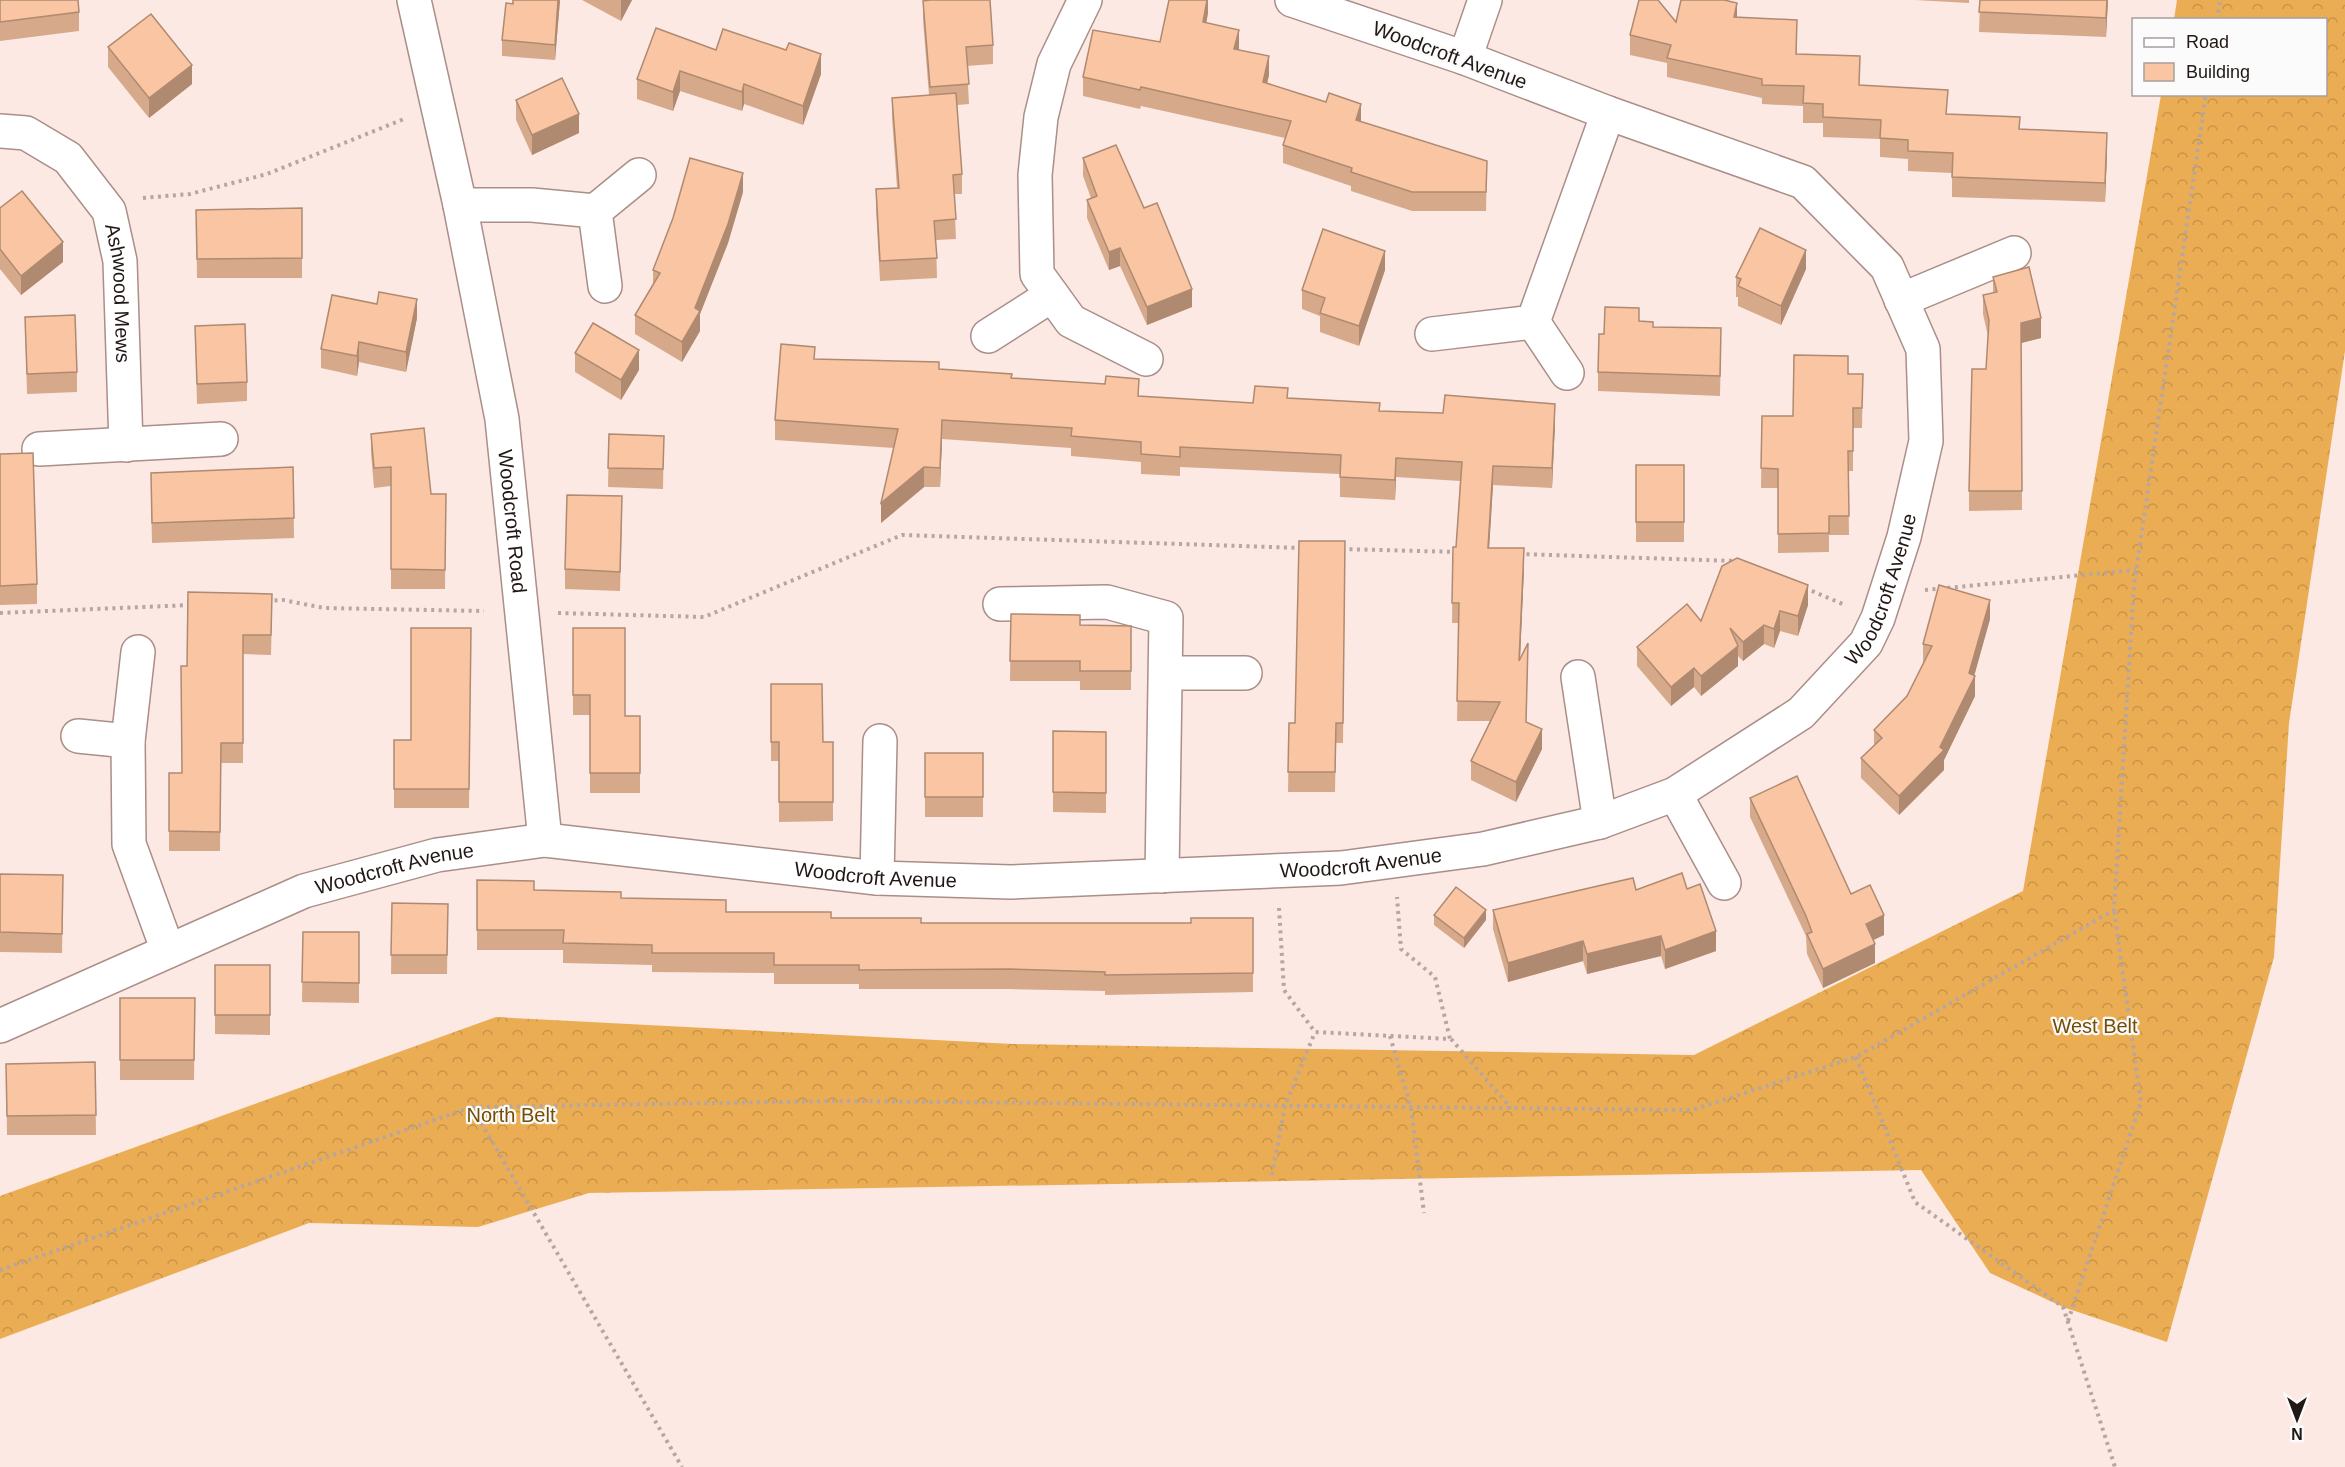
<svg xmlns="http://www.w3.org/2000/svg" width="2345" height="1467" viewBox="0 0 2345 1467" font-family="Helvetica,sans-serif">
	<defs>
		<pattern id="forest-crowns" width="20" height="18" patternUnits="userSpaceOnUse" patternTransform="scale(1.5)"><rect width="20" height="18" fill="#ebad54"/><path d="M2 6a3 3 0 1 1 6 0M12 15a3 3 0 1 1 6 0" fill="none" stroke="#c99448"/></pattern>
	</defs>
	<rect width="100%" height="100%" fill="#fce9e4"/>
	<polygon fill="url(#forest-crowns)" points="2177,0 2345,0 2345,351 2289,723 2274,957 2167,1342 2063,1307 1990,1273 1921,1170 589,1193 478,1227 309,1223 0,1339 0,1196 496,1017 1013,1044 1694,1055 2023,891 2161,95 2326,94 2326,20 2174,19"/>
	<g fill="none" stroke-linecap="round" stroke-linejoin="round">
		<defs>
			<g id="minor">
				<path id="s1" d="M414 0 460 205 502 419 545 840"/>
				<polyline points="1085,0 1054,64 1041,117 1035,175 1037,274 1071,321 1146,359"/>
				<polyline points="1465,58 1485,0"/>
				<path id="s2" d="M0 131 26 133 68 158 109 211 120 261 126 445"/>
				<polyline points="460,205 532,205 595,211"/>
				<polyline points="605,286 595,211 639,175"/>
				<polyline points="1901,300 2014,253"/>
				<polyline points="1533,322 1567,373"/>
				<polyline points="1432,334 1533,322 1608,113"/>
				<polyline points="988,336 1052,295"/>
				<polyline points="39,449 221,439"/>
				<polyline points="1000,604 1107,602 1166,618 1162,876"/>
				<polyline points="138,652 128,741 129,844 168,951"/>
				<polyline points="1166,673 1245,673"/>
				<polyline points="1578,677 1600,822"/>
				<polyline points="78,736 128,741"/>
				<polyline points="1675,794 1724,883"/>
				<polyline points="877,878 880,741"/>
				<path id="s3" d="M0 1026 304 891 437 855 545 840 877 878 1011 882 1341 868 1483 849 1600 822 1675 794 1801 713 1866 643 1878 618 1904 537 1926 441 1923 349 1887 267 1803 182 1608 113 1465 58 1292 0"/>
			</g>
		</defs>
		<use href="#minor" stroke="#aa8e87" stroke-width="36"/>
		<g stroke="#b6a6a2" stroke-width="4" stroke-dasharray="3 4.5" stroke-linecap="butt">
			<polyline points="2217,20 2220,0"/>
			<polyline points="143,198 190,194 267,174 404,119"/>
			<polyline points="1342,549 1458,552"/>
			<polyline points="1519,554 1736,561"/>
			<polyline points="1805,588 1845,605"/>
			<polyline points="1925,590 2136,570"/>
			<polyline points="267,601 283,600 324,608 484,611"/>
			<polyline points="0,613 191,605"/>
			<polyline points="558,613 704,617 902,535 1302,548"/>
			<polyline points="1279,908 1284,990 1315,1032 1450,1039 1435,977 1401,949 1397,897"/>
			<polyline points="1390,1036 1411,1108 1424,1213"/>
			<polyline points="1451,1039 1511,1108"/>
			<polyline points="1856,1057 1915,1202 2063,1307 2115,1467"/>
			<polyline points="472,1107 839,1101 1692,1110 1856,1057 2114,910 2134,585 2206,94"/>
			<polyline points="1272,1175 1285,1106 1315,1032"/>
			<polyline points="0,1270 472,1107 682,1467"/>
			<polyline points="2068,1321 2141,1102 2114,910"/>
		</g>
		<use href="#minor" stroke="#fff" stroke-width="33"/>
	</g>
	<g fill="#d7a98b">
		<polygon points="0,0 79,12 79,31 0,41"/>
		<polygon points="513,0 560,0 555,60 502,56 502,40"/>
		<polygon points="582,0 632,0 621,21"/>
		<polygon points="1208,0 1208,13 1206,23 1269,75 1267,83 1361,122 1487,161 1486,211 1412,211 1351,191 1351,186 1283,163 1283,145 1285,138 1141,106 1140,109 1083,96 1083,77 1160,42"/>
		<polygon points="1915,0 1969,0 1969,3"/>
		<polygon points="1980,0 2108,0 2106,37 1979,32"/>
		<polygon points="923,1 993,45 993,64 967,66 969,104 957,105 962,174 962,194 954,194 956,239 936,240 937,278 880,281 876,209 876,189 897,188 892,117 892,98 929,95 923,20"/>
		<polygon points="1737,17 1797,40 1797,54 1860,85 1947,114 2020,129 2107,152 2105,202 1952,197 1952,173 1908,171 1908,159 1880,157 1880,139 1823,137 1823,123 1803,123 1803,106 1762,104 1762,98 1667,77 1667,63 1630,55 1630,35"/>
		<polygon points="108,47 192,84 149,118 108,67"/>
		<polygon points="716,50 821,74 803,125 744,104 742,111 680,91 673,111 637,99 637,79"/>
		<polygon points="516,100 579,133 532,155 516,120"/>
		<polygon points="1083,158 1144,208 1192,307 1147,325 1120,266 1109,270 1087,218 1087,200 1091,198 1083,176"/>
		<polygon points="743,192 728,243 700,314 700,331 682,362 635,334 635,315 653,285 653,270"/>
		<polygon points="0,208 63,262 21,295 0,269"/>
		<polygon points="302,208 302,278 197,278 196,210"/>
		<polygon points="1806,269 1781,325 1738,306 1738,297 1736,297 1736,277"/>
		<polygon points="1385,270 1359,346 1320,332 1320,316 1302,309 1302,290"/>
		<polygon points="1993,277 2041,338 2021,343 2022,510 1969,511 1969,491 1986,369 1988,336 1983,314 1983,295 1993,293"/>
		<polygon points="25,317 77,372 77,392 27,394"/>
		<polygon points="417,318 406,372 359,362 357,376 321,368 321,349"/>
		<polygon points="1639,321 1653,327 1721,348 1720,396 1598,391 1598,372 1604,334"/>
		<polygon points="195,326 247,382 247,401 197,404"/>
		<polygon points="575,353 639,370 621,400 575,372"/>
		<polygon points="815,359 939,370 1012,378 1139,396 1253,403 1288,398 1380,411 1555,423 1552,488 1493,485 1489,548 1524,568 1520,660 1528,663 1526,722 1542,749 1516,802 1471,780 1471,761 1490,721 1457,721 1459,623 1452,623 1453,547 1456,547 1460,481 1396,477 1395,500 1340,497 1340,474 1180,467 1180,476 1141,474 1141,462 1071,456 1071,448 942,439 940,487 924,487 881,523 894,448 775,440 775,420"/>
		<polygon points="1848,374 1863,374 1862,428 1853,428 1853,471 1848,471 1849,535 1829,535 1829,552 1778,553 1778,488 1761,488 1762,416 1793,416"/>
		<polygon points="371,434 431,494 446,494 445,589 391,589 391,486 374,488 371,453"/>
		<polygon points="609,434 664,436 663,489 608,487"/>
		<polygon points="0,454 37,584 37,604 0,605"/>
		<rect x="1636" y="465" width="48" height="77"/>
		<polygon points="293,467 294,538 152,543 151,493"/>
		<polygon points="622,516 620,591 565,589 565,569"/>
		<polygon points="1345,541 1343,743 1336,743 1335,792 1288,792 1289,723 1295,723"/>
		<polygon points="1808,605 1798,636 1780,631 1774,648 1764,644 1743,661 1738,656 1738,666 1701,696 1694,687 1671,706 1637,666 1637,647 1701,621"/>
		<polygon points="272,614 271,655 243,654 243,763 221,763 220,851 169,851 169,773 182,773 187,666"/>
		<polygon points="1011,614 1080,625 1131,626 1131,690 1080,690 1080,681 1010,681"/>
		<polygon points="1990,619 1974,676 1975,696 1944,760 1944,770 1899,815 1861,778 1861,758 1874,746 1874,730 1907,696 1923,663 1923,644"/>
		<polygon points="471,628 469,808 394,808 394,740 411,740"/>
		<polygon points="573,628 625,716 640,716 640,793 590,793 590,715 573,715"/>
		<polygon points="771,684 823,742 833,742 833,821 779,822 779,761 771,761"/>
		<polygon points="1053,731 1106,732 1106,813 1053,812"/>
		<rect x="925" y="753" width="58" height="64"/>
		<polygon points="1750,798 1851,894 1884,935 1874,940 1875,963 1823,988 1807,954 1806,936 1750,817"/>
		<polygon points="0,874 63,895 62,953 0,952"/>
		<polygon points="477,880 534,890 621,898 726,912 921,923 1191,923 1253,918 1253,992 1105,995 1105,991 1009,989 859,989 859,984 774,984 774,973 652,972 652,965 563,963 563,950 477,950"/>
		<polygon points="1687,889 1716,951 1665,969 1661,956 1587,974 1583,961 1508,982 1493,929 1493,910 1636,890"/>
		<polygon points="392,903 448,904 447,974 391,974"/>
		<polygon points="1434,915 1486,920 1464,948 1434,925"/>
		<polygon points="303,932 359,932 359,1003 302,1002"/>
		<polygon points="215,965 270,965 270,1035 215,1034"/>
		<polygon points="120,998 195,998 194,1080 120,1080"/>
		<polygon points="95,1062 96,1135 7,1135 6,1064"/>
	</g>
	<g fill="#af8a71">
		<polygon points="558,0 560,0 555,60 555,45"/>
		<polygon points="622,0 632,0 621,21 621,1"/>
		<polygon points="1207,0 1208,0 1208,13 1203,41 1203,22"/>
		<polygon points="2107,0 2108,0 2106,37 2106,18"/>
		<polygon points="1737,3 1737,23 1734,17"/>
		<polygon points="1239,30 1239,49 1234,68 1234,49"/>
		<polygon points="821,54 821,74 803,125 803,106"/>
		<polygon points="1269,56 1269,75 1263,101 1263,82"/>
		<polygon points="192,65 192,84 149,118 149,98"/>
		<polygon points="680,71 680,91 673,111 673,92"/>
		<polygon points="744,84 744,104 742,111 742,92"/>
		<polygon points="1361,104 1361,123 1356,120"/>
		<polygon points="579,114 579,133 532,155 532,135"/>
		<polygon points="2107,133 2107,152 2105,202 2105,183"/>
		<polygon points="743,173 743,192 728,243 700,314 700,331 682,362 682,342"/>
		<polygon points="63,242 63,262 21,295 21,276"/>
		<polygon points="1120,248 1120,266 1109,270 1109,252"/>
		<polygon points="1806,250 1806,269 1781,325 1781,306"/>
		<polygon points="1385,251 1385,270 1359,346 1359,326"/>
		<polygon points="1192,289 1192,307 1147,325 1147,307"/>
		<polygon points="417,299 417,318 406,372 406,352"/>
		<polygon points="2041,318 2041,338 2021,343 2021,323"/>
		<polygon points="359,342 359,362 357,376 357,356"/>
		<polygon points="639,350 639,370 621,400 621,380"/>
		<polygon points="1555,404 1555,423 1552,488 1552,468"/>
		<polygon points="942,420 942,439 940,487 940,468"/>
		<polygon points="1396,458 1396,477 1395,500 1395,480"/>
		<polygon points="1493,466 1493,485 1488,567 1488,548"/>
		<polygon points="924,467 924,487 881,523 881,503"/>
		<polygon points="1524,548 1524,568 1519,681 1519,661"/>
		<polygon points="1808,585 1808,605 1798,636 1798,616"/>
		<polygon points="1990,600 1990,619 1973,680 1975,676 1975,696 1944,760 1944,770 1899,815 1899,796 1940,747 1969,673"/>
		<polygon points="1780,611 1780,631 1774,648 1774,629"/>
		<polygon points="1764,625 1764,644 1743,661 1743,642"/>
		<polygon points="1738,646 1738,666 1701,696 1701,676"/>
		<polygon points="1694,668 1694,687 1671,706 1671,687"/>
		<polygon points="1542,729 1542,749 1516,802 1516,782"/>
		<polygon points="1486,910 1486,920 1464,948 1464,938"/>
		<polygon points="1884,915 1884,935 1866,943 1866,924"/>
		<polygon points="1716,931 1716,951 1665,969 1665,950"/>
		<polygon points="1661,936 1661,956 1587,974 1587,954"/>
		<polygon points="1583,941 1583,961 1508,982 1508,963"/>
		<polygon points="1875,944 1875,963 1823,988 1823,969"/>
	</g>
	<g fill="#fac5a2" stroke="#af8a71" stroke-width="1.5">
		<polygon points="0,0 78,0 79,12 0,22"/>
		<polygon points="513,0 558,0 555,45 502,40 506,3 513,4"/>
		<polygon points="930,0 990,0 993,45 966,47 969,84 930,87 923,1"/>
		<polygon points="1169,0 1207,0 1203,22 1239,30 1234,49 1269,56 1263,82 1326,102 1329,93 1361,104 1356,120 1487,161 1486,192 1412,192 1351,172 1352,168 1283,145 1291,121 1141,87 1140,90 1083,77 1093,30 1160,42"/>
		<polygon points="1639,0 1658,0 1676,22 1681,0 1724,0 1737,3 1734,17 1797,20 1796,54 1860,56 1859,85 1948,90 1946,114 2020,117 2019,129 2107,133 2105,183 1952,177 1953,153 1908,151 1908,140 1880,138 1881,120 1823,117 1823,104 1803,103 1804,86 1762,85 1762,79 1667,58 1671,45 1630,35"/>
		<polygon points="1980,0 2107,0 2106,18 1979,12"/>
		<polygon points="151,14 192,65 149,98 108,47"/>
		<polygon points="656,28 716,50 723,29 786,50 789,43 821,54 803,106 744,84 742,92 680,71 673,92 637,79"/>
		<polygon points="562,78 579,114 532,135 516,100"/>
		<polygon points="956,93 962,174 953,175 956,219 934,221 937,258 880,261 876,189 899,188 892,98"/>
		<polygon points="1116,145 1144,208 1157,203 1192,289 1147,307 1120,248 1109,252 1087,200 1097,196 1083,158"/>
		<polygon points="690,158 743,173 728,224 695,308 700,311 682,342 635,315 660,273 653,270 673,218"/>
		<polygon points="22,191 63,242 21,276 0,249 0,208"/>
		<polygon points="302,208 302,258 197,259 196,210"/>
		<polygon points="1760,228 1806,250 1781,306 1738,286 1741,279 1736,277"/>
		<polygon points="1323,229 1385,251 1359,326 1320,313 1325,298 1302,290"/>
		<polygon points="2029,267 2041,318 2021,323 2022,491 1969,491 1972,369 1986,369 1989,320 1983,295 1997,292 1993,277"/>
		<polygon points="379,292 417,299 406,352 359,342 357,356 321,349 332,295 377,304"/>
		<polygon points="1605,307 1639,308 1639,321 1653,322 1653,327 1721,328 1720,376 1598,372 1599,334 1604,334"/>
		<polygon points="75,315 77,372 27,374 25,317"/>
		<polygon points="593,323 639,350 621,380 575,353"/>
		<polygon points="245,324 247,382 197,384 195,326"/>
		<polygon points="781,344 815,347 814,359 939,362 939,369 1012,374 1011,378 1105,384 1106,376 1139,379 1138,396 1253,403 1255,386 1288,388 1287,398 1380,403 1379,411 1443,413 1445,395 1555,404 1552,468 1493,466 1488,548 1524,548 1519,661 1528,643 1526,722 1542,729 1516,782 1471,761 1500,702 1457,701 1459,603 1452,603 1453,547 1456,547 1462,462 1396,458 1395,480 1340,477 1341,455 1180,447 1180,457 1141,454 1141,442 1071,436 1072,428 942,420 940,468 924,467 881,503 898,429 775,420"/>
		<polygon points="1794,355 1848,356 1848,374 1863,374 1862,408 1853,408 1853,451 1848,451 1849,516 1829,516 1829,533 1778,534 1778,469 1761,468 1762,416 1793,416"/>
		<polygon points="424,428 431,494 446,494 445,570 391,569 391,467 374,468 371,434"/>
		<polygon points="609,434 664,436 663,469 608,468"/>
		<polygon points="33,453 37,584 0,586 0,454"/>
		<rect x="1636" y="465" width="48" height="57"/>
		<polygon points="293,467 294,518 152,523 151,473"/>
		<polygon points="567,495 622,496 620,572 565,569"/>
		<polygon points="1299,541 1345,541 1343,723 1336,723 1335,772 1288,772 1289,723 1295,723"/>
		<polygon points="1737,558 1808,585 1798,616 1780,611 1774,629 1764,625 1743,642 1730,628 1738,646 1701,676 1694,668 1671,687 1637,647 1687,604 1701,621 1722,566"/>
		<polygon points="1939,585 1990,600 1969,673 1975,676 1940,747 1944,750 1899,796 1861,758 1882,738 1874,730 1907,696 1932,646 1923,644"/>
		<polygon points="188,592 272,594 271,635 243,635 243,743 221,743 220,832 169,831 169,773 182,773 181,666 187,666"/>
		<polygon points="1011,614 1080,615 1080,625 1131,626 1131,671 1080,671 1080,661 1010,661"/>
		<polygon points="411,628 471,628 469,789 394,789 394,740 411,740"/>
		<polygon points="573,628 625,628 625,716 640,716 640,773 590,773 590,695 573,695"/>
		<polygon points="771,684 822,684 823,742 833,742 833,802 779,802 779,742 771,742"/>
		<polygon points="1053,731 1106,732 1106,793 1053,792"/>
		<rect x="925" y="753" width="58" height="44"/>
		<polygon points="1797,776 1851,894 1870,885 1884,915 1866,924 1875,944 1823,969 1807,934 1812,932 1806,916 1750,798"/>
		<polygon points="1682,873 1687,889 1700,884 1716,931 1665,950 1661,936 1587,954 1583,941 1508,963 1493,910 1633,878 1636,890"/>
		<polygon points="0,874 63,875 62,934 0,932"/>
		<polygon points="477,880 534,881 534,890 621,892 621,898 726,900 726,912 831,912 831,918 921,918 921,923 1191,923 1191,918 1253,918 1253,973 1105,975 1105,972 1009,969 859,970 859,965 774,965 774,953 652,953 652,945 563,943 564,930 477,930"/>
		<polygon points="1456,887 1486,910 1464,938 1434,915"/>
		<polygon points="392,903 448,904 447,955 391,955"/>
		<polygon points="303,932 359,932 359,983 302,982"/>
		<rect x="215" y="965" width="55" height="50"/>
		<polygon points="120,998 195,998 194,1060 120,1060"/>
		<polygon points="95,1062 96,1115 7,1116 6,1064"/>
	</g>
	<g text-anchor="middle" stroke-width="4.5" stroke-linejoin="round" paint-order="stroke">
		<g font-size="20" fill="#211714" stroke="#fbfbfb">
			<text transform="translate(1450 55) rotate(20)" y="7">Woodcroft Avenue</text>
			<text dy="7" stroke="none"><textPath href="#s2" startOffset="225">Ashwood Mews</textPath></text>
			<text dy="7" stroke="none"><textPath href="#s1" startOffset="531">Woodcroft Road</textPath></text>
			<text dy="7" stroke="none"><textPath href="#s3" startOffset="2022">Woodcroft Avenue</textPath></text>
			<text dy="7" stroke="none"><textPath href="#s3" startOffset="1398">Woodcroft Avenue</textPath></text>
			<text dy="7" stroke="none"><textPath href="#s3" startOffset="426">Woodcroft Avenue</textPath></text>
			<text dy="7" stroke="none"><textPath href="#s3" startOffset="912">Woodcroft Avenue</textPath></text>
		</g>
		<g font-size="20" fill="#754d04" stroke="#fbfbfb">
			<text x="2095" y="1033">West Belt</text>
			<text x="511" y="1122">North Belt</text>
		</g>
	</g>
	<rect x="2132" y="18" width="195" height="78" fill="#fbfbfb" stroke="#a4a09f" stroke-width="1.5"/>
	<rect x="2144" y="38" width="30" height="9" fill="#ffffff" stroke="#a4a09f" stroke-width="1.5"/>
	<text x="2186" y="48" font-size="18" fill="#211714">Road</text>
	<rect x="2144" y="63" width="30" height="18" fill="#fac5a2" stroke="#a4a09f" stroke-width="1.5"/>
	<text x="2186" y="78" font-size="18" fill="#211714">Building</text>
	<g transform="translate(2297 1419) rotate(180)" stroke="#fbfbfb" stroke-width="4.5" paint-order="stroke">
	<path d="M0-4.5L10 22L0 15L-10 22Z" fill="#211714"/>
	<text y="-9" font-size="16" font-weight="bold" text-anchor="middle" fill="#211714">N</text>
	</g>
</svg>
